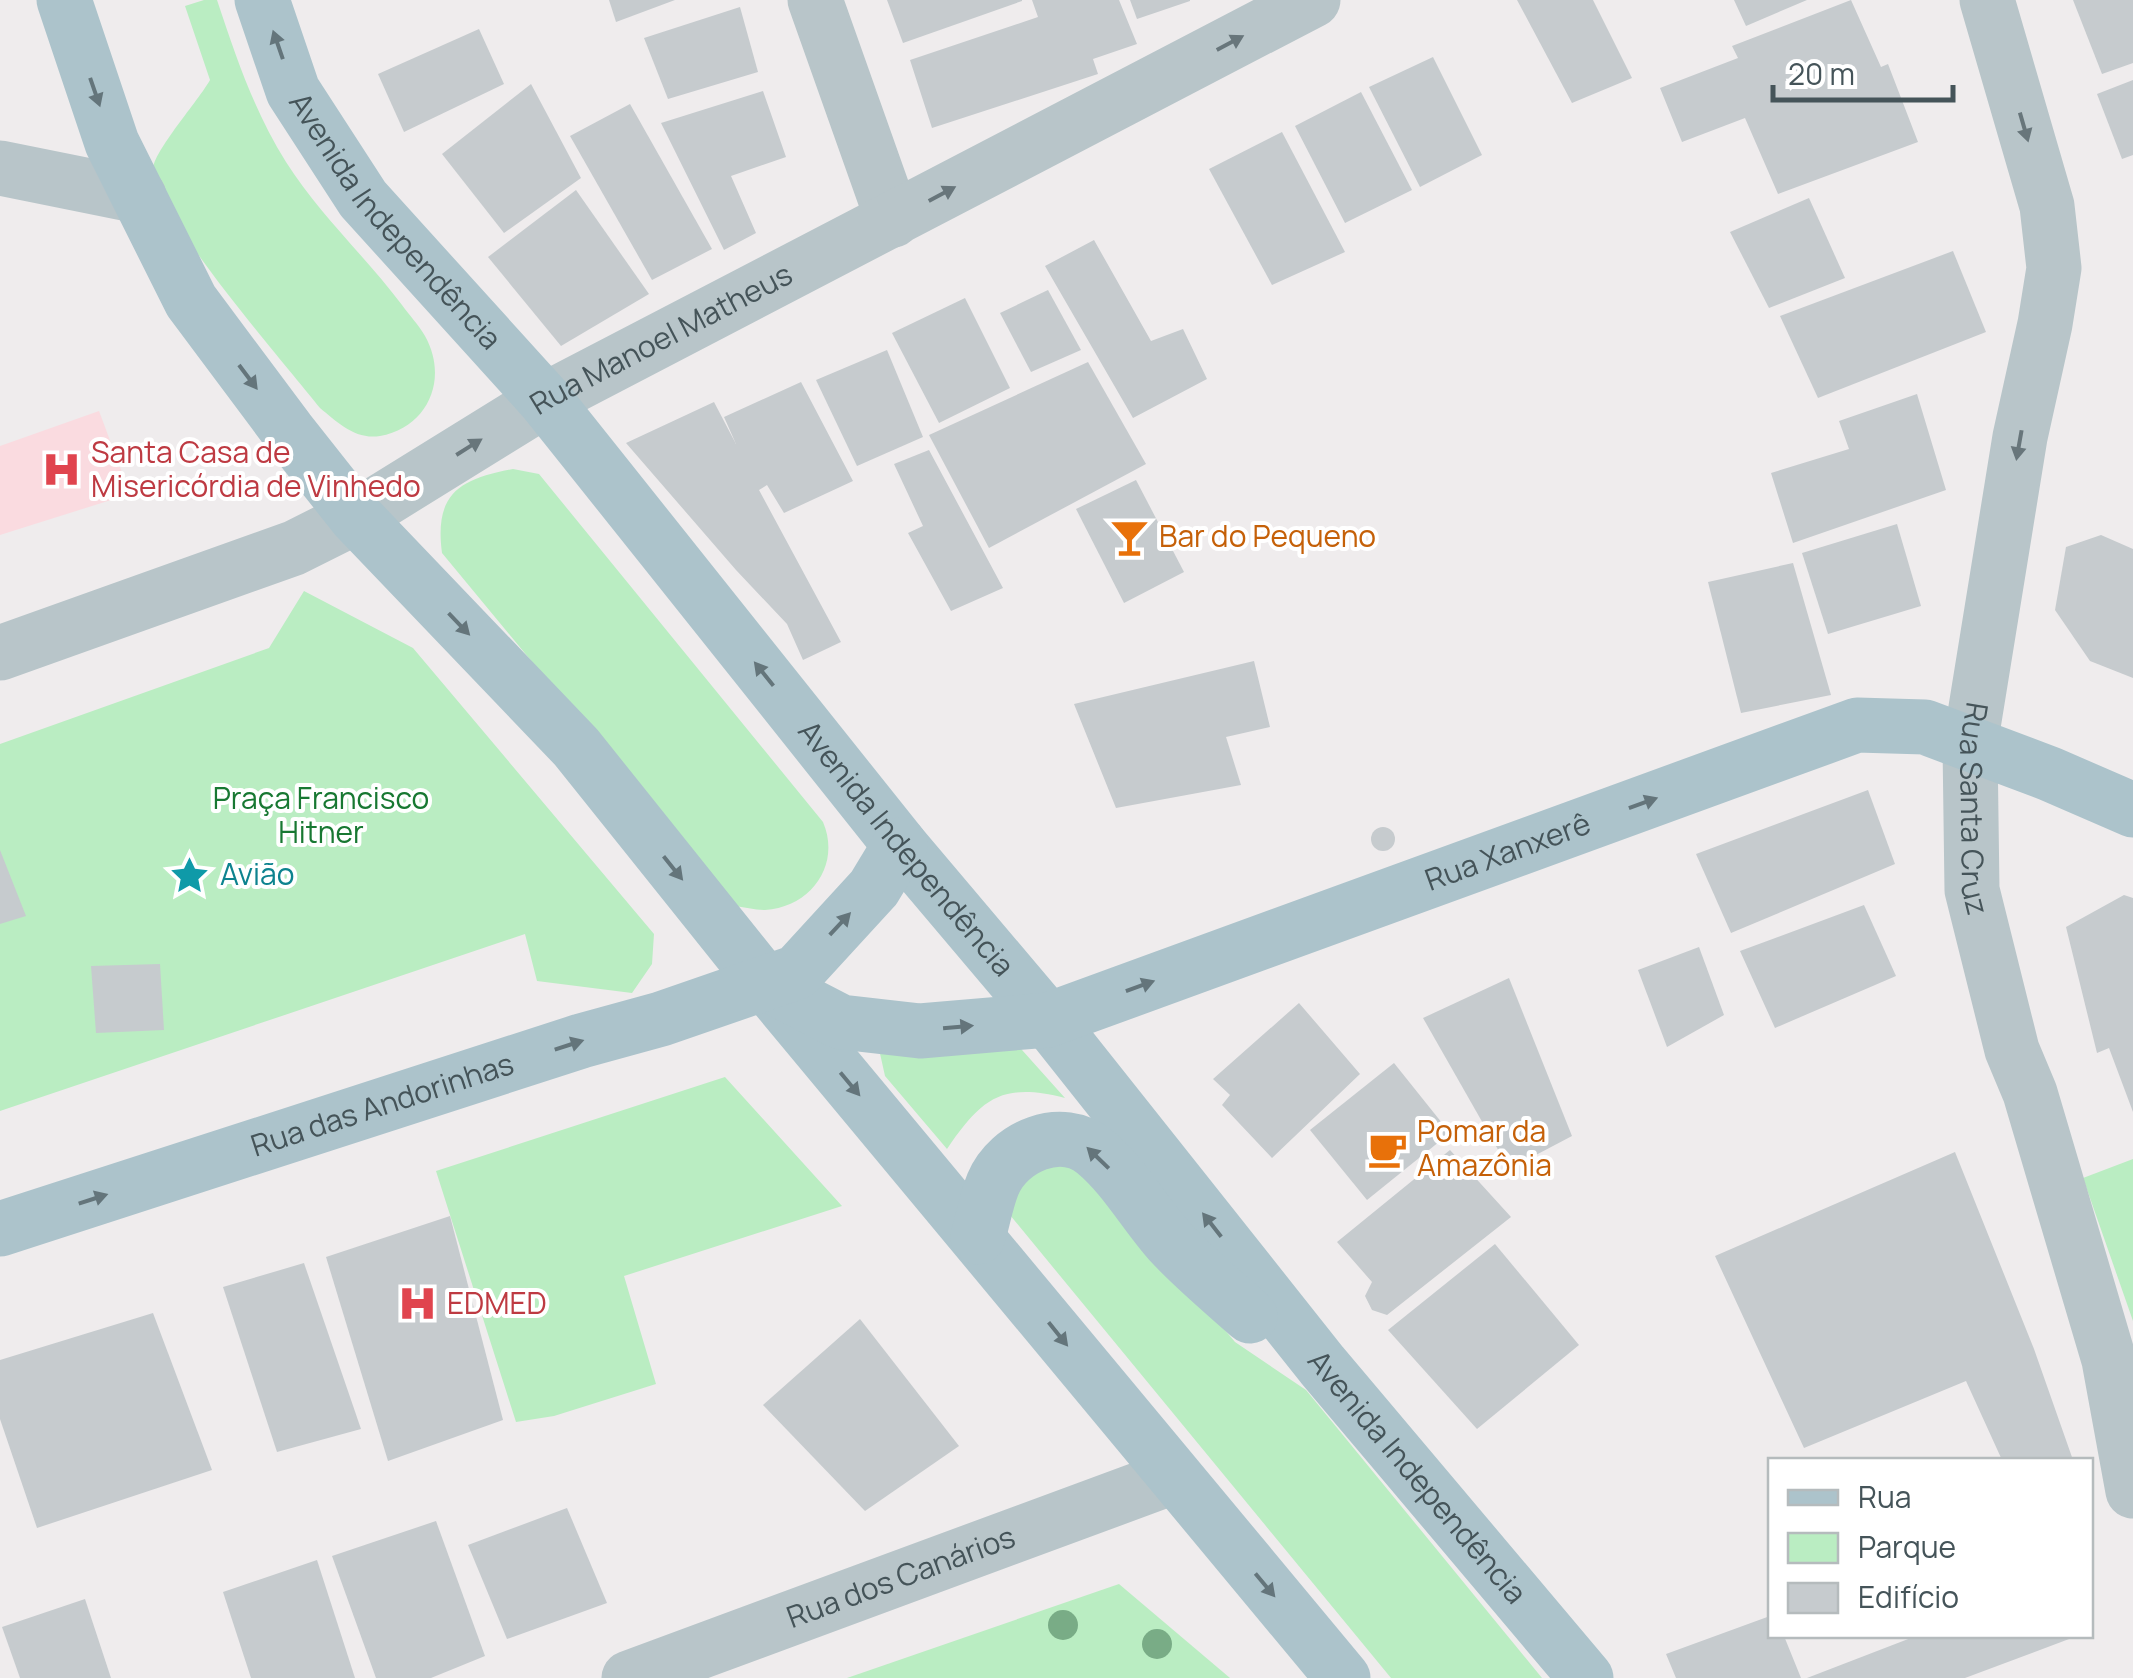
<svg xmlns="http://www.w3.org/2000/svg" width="2133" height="1678" viewBox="0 0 2133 1678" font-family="Manrope,sans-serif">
	<rect width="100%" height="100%" fill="#efeced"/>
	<polygon fill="#fadbe0" points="99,411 130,494 0,535 0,446"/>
	<g fill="#baedc2">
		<path d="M204 0H217C236 57 254 111 286 162 319 214 365 256 402 305 409 315 419 325 425 336 449 379 428 427 380 436 355 440 337 422 320 408 287 366 153 213 153 170 152 153 199 100 210 80L185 6Z"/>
		<path d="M513 469 539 474 823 822C841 864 812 907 765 910 755 910 744 907 734 906L442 553C434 493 460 479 513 469Z"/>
		<polygon points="304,591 413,648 654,934 652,964 632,993 537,981 525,934 0,1111 0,744 269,648"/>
		<path d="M1014 1041 1065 1098C1002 1082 982 1098 947 1149L885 1076 879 1049Z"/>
		<polygon points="725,1077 842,1206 624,1276 656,1384 554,1416 516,1422 436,1171"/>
		<polygon points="1041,1154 1092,1172 1235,1342 1306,1390 1542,1678 1391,1678 1010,1215 1015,1178"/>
		<polygon points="2133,1159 2133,1321 2083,1178"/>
		<polygon points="1119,1584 1230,1678 847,1678"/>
	</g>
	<g fill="#c6cbce">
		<polygon points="609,0 675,0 616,22"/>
		<polygon points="887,0 1022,0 1022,1 903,43"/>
		<polygon points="1032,0 1119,0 1137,44 1093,59 1098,74 932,128 910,60 1038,17"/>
		<polygon points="1130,0 1190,0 1190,1 1137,19"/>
		<polygon points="1517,0 1593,0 1632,78 1572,103"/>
		<polygon points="1734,0 1807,0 1746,26"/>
		<polygon points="1851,0 1881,67 1888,64 1918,142 1778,194 1745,118 1682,142 1660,88 1738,58 1732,46"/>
		<polygon points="2073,0 2133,0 2133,63 2102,74"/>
		<polygon points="740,7 758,72 668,99 644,38"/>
		<polygon points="479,29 504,84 404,132 378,74"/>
		<polygon points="1433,57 1482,155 1420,187 1369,87"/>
		<polygon points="2133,80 2133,155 2122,159 2097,94"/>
		<polygon points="531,84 581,178 504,233 442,154"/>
		<polygon points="763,91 786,157 731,176 756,233 724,250 661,123"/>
		<polygon points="1361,92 1412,190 1345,223 1295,126"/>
		<polygon points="630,104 712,249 652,280 570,136"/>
		<polygon points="1282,132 1345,252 1272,285 1209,169"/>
		<polygon points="576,190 649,294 561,346 488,257"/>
		<polygon points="1809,198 1845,278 1769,308 1730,232"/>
		<polygon points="1094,240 1151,341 1183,329 1207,379 1133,418 1045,266"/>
		<polygon points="1953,251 1986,332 1818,398 1780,316"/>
		<polygon points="1048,290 1081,350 1031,372 1000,313"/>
		<polygon points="965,298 1010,388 939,423 892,333"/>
		<polygon points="887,350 923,437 857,466 816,380"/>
		<polygon points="1088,362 1146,464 989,548 929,435"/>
		<polygon points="801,382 853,481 784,513 767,485 759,490 841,642 803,660 787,624 736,570 626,443 714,402 736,444 724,417"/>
		<polygon points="1917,394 1946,490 1793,543 1771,473 1849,449 1839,421"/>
		<polygon points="929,450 1003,588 951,611 908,533 923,526 894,464"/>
		<polygon points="1136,480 1184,572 1124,603 1076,509"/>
		<polygon points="1897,524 1921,606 1828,634 1802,553"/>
		<polygon points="2101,535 2133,549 2133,678 2090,661 2055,610 2066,547"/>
		<polygon points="1793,563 1831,695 1741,713 1708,582"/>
		<polygon points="1254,661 1270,727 1226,737 1241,785 1116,808 1074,704"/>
		<polygon points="1868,790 1895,864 1731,933 1696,854"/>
		<circle cx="1383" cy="839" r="12"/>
		<polygon points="0,850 26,916 0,924"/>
		<polygon points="2124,895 2133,898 2133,1112 2109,1048 2097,1053 2066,927"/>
		<polygon points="1864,905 1896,976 1775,1028 1740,951"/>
		<polygon points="1699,947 1724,1015 1667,1047 1638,970"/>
		<polygon points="160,964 164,1030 96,1033 91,966"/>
		<polygon points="1509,978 1572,1136 1509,1169 1423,1018"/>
		<polygon points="1299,1003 1360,1074 1272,1158 1222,1105 1230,1095 1213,1079"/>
		<polygon points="1394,1063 1450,1133 1367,1200 1310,1130"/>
		<polygon points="1450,1150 1511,1217 1387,1315 1372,1310 1365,1296 1372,1282 1337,1242"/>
		<polygon points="1955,1152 2034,1349 2073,1460 2002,1460 1966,1381 1804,1448 1715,1256"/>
		<polygon points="450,1216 503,1420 388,1461 326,1257"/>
		<polygon points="1495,1244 1579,1345 1477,1429 1388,1330"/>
		<polygon points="304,1263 361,1429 277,1452 223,1287"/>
		<polygon points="153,1313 212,1470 37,1528 0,1419 0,1360"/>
		<polygon points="860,1319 959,1446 865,1511 763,1405"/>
		<polygon points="567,1508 607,1603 507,1639 468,1545"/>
		<polygon points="436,1521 485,1656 431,1678 376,1678 332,1556"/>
		<polygon points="317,1560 355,1678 251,1678 223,1592"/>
		<polygon points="85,1599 111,1678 20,1678 2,1627"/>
		<polygon points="1770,1616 1770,1636 1784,1636 1801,1678 1676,1678 1666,1654"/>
		<polygon points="1916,1636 2077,1636 1965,1678 1807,1678"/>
	</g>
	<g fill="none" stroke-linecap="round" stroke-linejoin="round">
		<g stroke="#b8c5c9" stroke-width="55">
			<polyline points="815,0 893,220"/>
			<path id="s1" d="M1987 0 2047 206 2054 268 2045 324 2020 437 1970 745 1972 890 2012 1050 2030 1093 2109 1360 2133 1491"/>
			<polyline points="0,168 139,196"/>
			<path id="s2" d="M0 653 294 548 356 517 545 400 1313 0"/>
			<path id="s3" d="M629 1678 1173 1477"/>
		</g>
		<g stroke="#acc3cb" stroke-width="55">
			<polyline points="64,0 112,143 191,301 288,431 356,517 576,747 765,983 1343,1678"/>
			<path id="s4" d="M262 0 293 91 363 199 545 400 900 845 1048 1020 1322 1365 1586 1678"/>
			<path id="s5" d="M781 991 841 1022 920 1031 1048 1020 1857 725 1925 727 2050 774 2133 810"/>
			<path id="s6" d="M0 1229 581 1041 661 1019 797 972 874 888 900 845"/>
			<path d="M978 1237C983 1220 986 1201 993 1184 1009 1146 1062 1124 1095 1152 1124 1176 1145 1214 1170 1242 1194 1268 1223 1292 1250 1316"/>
		</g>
	</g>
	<g fill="#79ac86">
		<circle cx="1063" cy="1625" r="15"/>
		<circle cx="1157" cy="1644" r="15"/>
	</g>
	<defs><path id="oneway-solid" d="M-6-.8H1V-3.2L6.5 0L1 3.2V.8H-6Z" transform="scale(2.5)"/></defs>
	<g fill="#68767b">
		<use href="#oneway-solid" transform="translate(1230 43) rotate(-28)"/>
		<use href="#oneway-solid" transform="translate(2024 127) rotate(74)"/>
		<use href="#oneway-solid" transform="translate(942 194) rotate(-28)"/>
		<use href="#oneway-solid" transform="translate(2019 445) rotate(100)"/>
		<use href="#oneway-solid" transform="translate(469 447) rotate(-32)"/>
	</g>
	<g fill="#64757b">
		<use href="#oneway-solid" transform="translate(278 45) rotate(-109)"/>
		<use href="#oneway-solid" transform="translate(95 92) rotate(71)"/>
		<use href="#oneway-solid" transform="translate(248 377) rotate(53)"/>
		<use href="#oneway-solid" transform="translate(459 624) rotate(46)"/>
		<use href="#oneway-solid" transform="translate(764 674) rotate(-129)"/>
		<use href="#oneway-solid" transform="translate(1643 803) rotate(-20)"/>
		<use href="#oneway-solid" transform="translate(673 868) rotate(51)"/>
		<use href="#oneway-solid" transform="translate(840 924) rotate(-47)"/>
		<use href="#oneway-solid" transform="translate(1140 986) rotate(-20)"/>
		<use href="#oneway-solid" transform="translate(958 1027) rotate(-5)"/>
		<use href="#oneway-solid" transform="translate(569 1045) rotate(-18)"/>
		<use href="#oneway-solid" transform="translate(850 1084) rotate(50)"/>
		<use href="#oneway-solid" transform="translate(1098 1158) rotate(-136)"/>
		<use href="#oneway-solid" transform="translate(93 1199) rotate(-18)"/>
		<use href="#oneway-solid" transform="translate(1212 1225) rotate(-128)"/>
		<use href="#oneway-solid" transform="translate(1058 1334) rotate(51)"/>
		<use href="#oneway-solid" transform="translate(1265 1585) rotate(50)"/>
	</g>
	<defs>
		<symbol id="hospital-bare" viewBox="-9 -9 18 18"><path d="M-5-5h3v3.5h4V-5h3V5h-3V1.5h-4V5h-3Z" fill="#e0444e" stroke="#fff" stroke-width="2.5" paint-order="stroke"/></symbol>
		<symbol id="bar-bare" viewBox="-9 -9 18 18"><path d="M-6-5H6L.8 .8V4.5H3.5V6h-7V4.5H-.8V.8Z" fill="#e8710a" stroke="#fff" stroke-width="2.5" paint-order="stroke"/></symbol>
		<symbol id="sight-bare" viewBox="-9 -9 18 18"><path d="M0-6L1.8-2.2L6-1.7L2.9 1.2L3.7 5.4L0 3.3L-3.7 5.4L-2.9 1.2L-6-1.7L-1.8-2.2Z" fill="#0f9aa8" stroke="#fff" stroke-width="2.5" paint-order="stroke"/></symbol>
		<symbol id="cafe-bare" viewBox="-9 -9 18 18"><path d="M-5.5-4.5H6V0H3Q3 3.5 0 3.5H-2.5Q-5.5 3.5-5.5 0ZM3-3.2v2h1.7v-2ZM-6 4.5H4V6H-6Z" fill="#e8710a" stroke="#fff" stroke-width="2.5" paint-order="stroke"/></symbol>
	</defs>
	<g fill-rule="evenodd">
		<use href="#hospital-bare" x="34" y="442" width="55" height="55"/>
		<use href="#bar-bare" x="1102" y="510" width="55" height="55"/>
		<use href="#sight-bare" x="162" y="848" width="55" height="55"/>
		<use href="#cafe-bare" x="1360" y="1122" width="55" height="55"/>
		<use href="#hospital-bare" x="390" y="1276" width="55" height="55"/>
	</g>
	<g text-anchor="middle" stroke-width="8" stroke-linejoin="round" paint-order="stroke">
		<g font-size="30" fill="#455459" stroke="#fff">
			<text dy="10" stroke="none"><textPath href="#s4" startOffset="262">Avenida Independência</textPath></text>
			<text dy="10" stroke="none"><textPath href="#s2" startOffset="735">Rua Manoel Matheus</textPath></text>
			<text dy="10" stroke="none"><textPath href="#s1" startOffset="825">Rua Santa Cruz</textPath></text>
			<text dy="10" stroke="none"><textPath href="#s4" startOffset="1072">Avenida Independência</textPath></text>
			<text dy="10" stroke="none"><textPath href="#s5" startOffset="765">Rua Xanxerê</textPath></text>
			<text dy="10" stroke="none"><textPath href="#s6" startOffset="402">Rua das Andorinhas</textPath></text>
			<text dy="10" stroke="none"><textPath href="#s4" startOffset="1882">Avenida Independência</textPath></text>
			<text dy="10" stroke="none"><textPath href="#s3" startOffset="290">Rua dos Canários</textPath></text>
		</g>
		<g font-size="30" fill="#be3a42" stroke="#fff" text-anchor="start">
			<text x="91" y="463">Santa Casa de<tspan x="91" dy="34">Misericórdia de Vinhedo</tspan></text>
			<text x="447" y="1314">EDMED</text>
		</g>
		<g font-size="30" fill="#c56008" stroke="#fff" text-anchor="start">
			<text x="1159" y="547">Bar do Pequeno</text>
			<text x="1417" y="1142">Pomar da<tspan x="1417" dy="34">Amazônia</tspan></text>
		</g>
		<g font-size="30" fill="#187832" stroke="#fff">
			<text x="321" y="809">Praça Francisco<tspan x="321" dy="34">Hitner</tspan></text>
		</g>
		<g font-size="30" fill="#0d838f" stroke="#fff" text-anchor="start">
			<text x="220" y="885">Avião</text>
		</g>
	</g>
	<rect x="1768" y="1458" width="325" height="180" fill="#ffffff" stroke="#b5bbbd" stroke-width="2.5"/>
	<rect x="1788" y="1490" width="50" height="15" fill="#acc3cb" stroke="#b5bbbd" stroke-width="2.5"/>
	<text x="1858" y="1508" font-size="30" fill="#455459">Rua</text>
	<rect x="1788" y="1533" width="50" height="30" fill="#baedc2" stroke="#b5bbbd" stroke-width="2.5"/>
	<text x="1858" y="1558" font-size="30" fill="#455459">Parque</text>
	<rect x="1788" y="1583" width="50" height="30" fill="#c6cbce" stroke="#b5bbbd" stroke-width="2.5"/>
	<text x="1858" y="1608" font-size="30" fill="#455459">Edifício</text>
	<path d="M1773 85v15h180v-15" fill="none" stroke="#455459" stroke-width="5"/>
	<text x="1788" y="85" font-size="30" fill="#455459" stroke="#ffffff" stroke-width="8" paint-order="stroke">20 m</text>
</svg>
